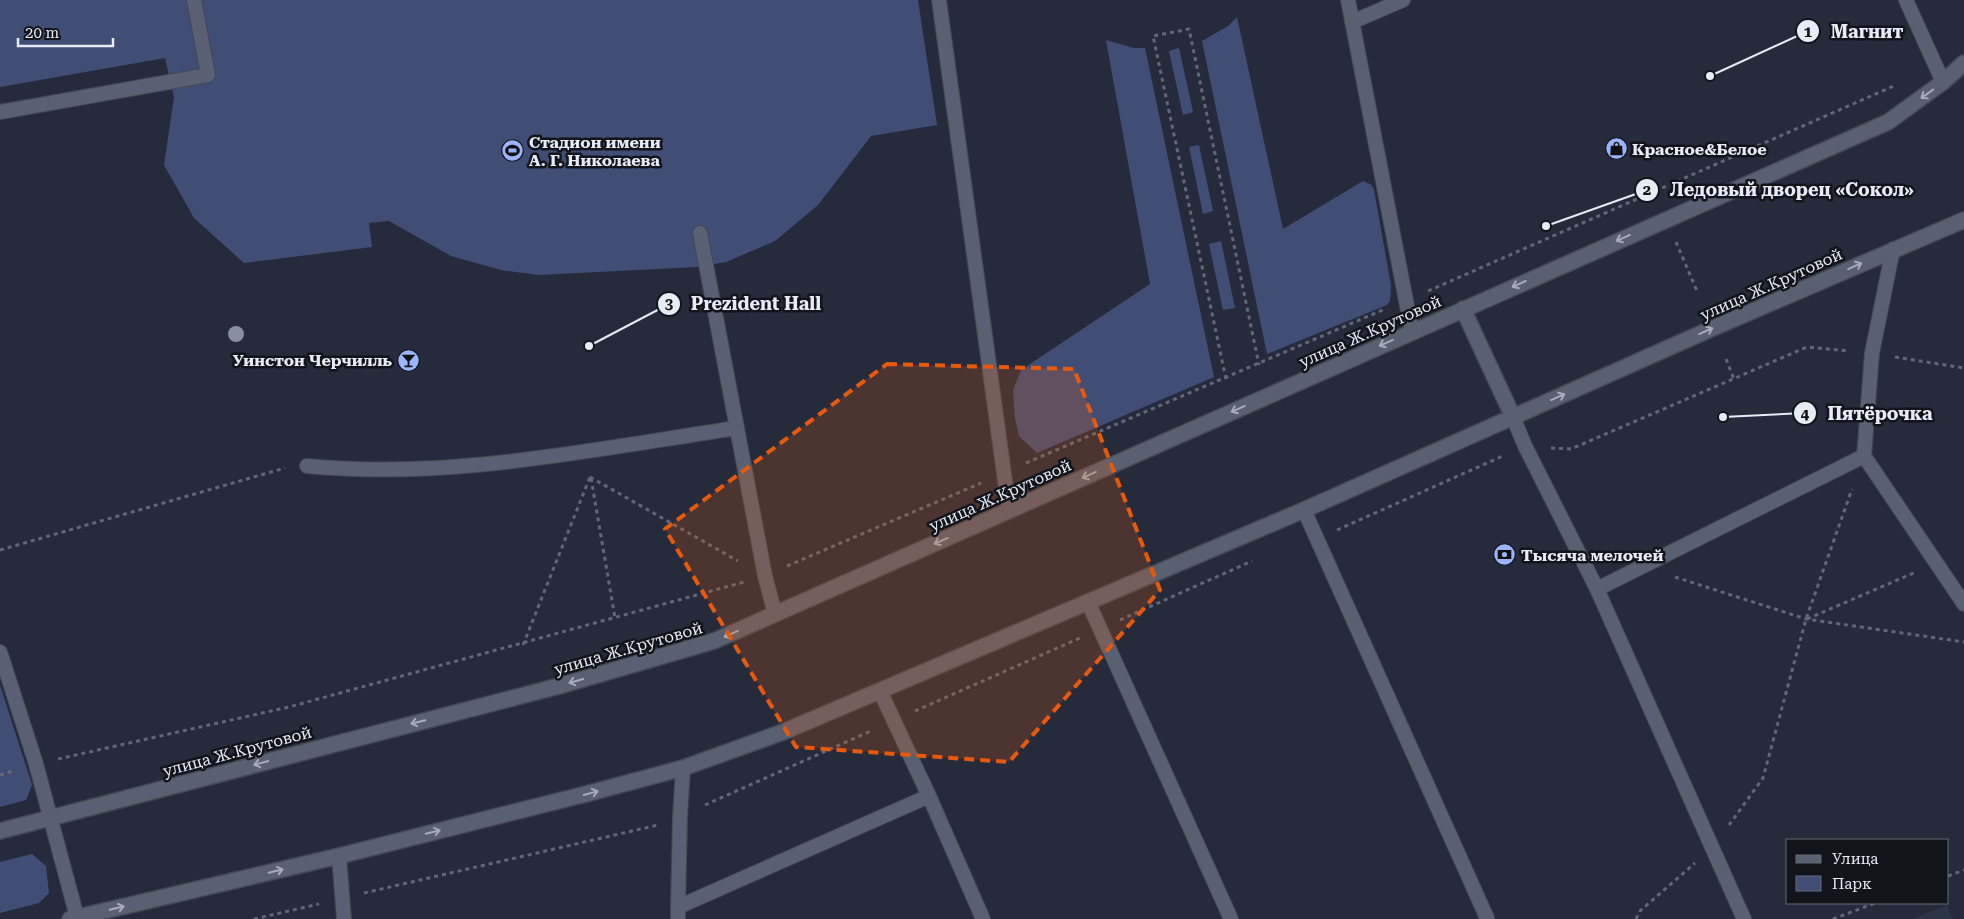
<svg xmlns="http://www.w3.org/2000/svg" width="1964" height="919" viewBox="0 0 1964 919" font-family="'Roboto Serif',serif">
	<rect width="100%" height="100%" fill="#262b3b"/>
	<polygon fill="#2c3449" points="1947,905 1953,919 1912,919"/>
	<g fill="#404e76">
		<polygon points="0,0 918,0 937,125 871,136 818,205 775,241 726,262 697,267 539,275 501,270 451,256 389,221 369,223 372,247 244,263 194,218 164,165 174,97 165,58 0,87"/>
		<polygon points="1237,17 1283,229 1363,181 1372,185 1374,190 1391,285 1390,301 1387,305 1267,354 1202,41 1228,26"/>
		<polygon points="1106,40 1134,48 1145,48 1214,377 1037,453 1019,436 1015,419 1013,390 1021,370 1150,284"/>
		<polygon points="1179,48 1193,112 1183,115 1169,51"/>
		<polygon points="1199,145 1213,211 1203,214 1189,147"/>
		<polygon points="1221,241 1235,308 1223,310 1209,244"/>
		<polygon points="0,685 32,785 26,800 0,807"/>
		<polygon points="32,854 46,866 49,893 39,903 0,913 0,862"/>
	</g>
	<g fill="none" stroke-linecap="round" stroke-linejoin="round">
		<defs>
			<g id="service">
				<polyline points="939,0 1009,510"/>
				<polyline points="1348,0 1412,332"/>
				<polyline points="1906,0 1943,82"/>
				<polyline points="1352,22 1403,0"/>
				<polyline points="0,112 208,75 194,0"/>
				<polyline points="700,233 765,576 775,614"/>
				<polyline points="1513,417 1525,446 1597,589 1864,456 1964,604"/>
				<polyline points="1864,456 1872,353 1893,249"/>
				<path d="M307 466C450 480 595 449 737 428"/>
				<polyline points="1304,510 1487,918"/>
				<polyline points="1597,589 1744,919"/>
				<polyline points="1088,602 1231,919"/>
				<polyline points="0,652 36,764 77,917"/>
				<polyline points="880,691 929,796"/>
				<polyline points="339,856 344,919"/>
				<polyline points="678,907 680,817 683,768"/>
				<polyline points="678,919 678,907 929,796 983,919"/>
			</g>
			<g id="secondary">
				<polyline points="1463,309 1513,417"/>
				<polyline points="0,831 559,686 714,641 1888,122 1943,82 1964,63"/>
				<polyline points="70,919 339,856 586,794 683,768 783,732 1304,510 1713,328 1964,220"/>
			</g>
		</defs>
		<use href="#service" stroke="#434854" stroke-width="16"/>
		<use href="#secondary" stroke="#434854" stroke-width="18"/>
		<g stroke="#626775" stroke-width="3" stroke-dasharray="4 4" stroke-linecap="butt">
			<polyline points="1676,242 1697,291"/>
			<polyline points="1428,291 1896,85"/>
			<polyline points="1895,357 1964,368"/>
			<polyline points="1726,359 1734,379"/>
			<polyline points="1226,379 1153,36 1189,29 1259,365"/>
			<polyline points="1551,448 1571,449 1807,347 1849,351"/>
			<polyline points="1026,463 1385,309"/>
			<polyline points="590,477 738,561"/>
			<polyline points="591,478 615,618"/>
			<polyline points="1337,530 1505,455"/>
			<polyline points="0,550 285,468"/>
			<polyline points="787,566 981,483"/>
			<polyline points="1675,577 1806,619 1964,642"/>
			<polyline points="1807,619 1916,572"/>
			<polyline points="1120,620 1252,561"/>
			<polyline points="523,645 590,477"/>
			<polyline points="915,711 1080,638"/>
			<polyline points="58,759 289,707 744,582"/>
			<polyline points="0,775 15,770"/>
			<polyline points="705,805 873,730"/>
			<polyline points="1729,825 1763,778 1806,619 1852,489"/>
			<polyline points="1948,876 1964,870"/>
			<polyline points="364,893 658,825"/>
			<polyline points="254,919 319,904"/>
			<polyline points="1636,919 1640,911 1695,863"/>
			<polyline points="1833,919 1875,903"/>
		</g>
		<use href="#service" stroke="#596071" stroke-width="14"/>
		<use href="#secondary" stroke="#596071" stroke-width="15"/>
	</g>
	<circle fill="#888fa1" cx="236" cy="334" r="8"/>
	<defs><path id="oneway-shaft" d="M-6 0H5M1.5-3L5.5 0L1.5 3" fill="none" stroke-width="1.6" stroke-linecap="round" stroke-linejoin="round" transform="scale(1.25)"/></defs>
	<g stroke="#a7acba">
		<use href="#oneway-shaft" transform="translate(1927 94) rotate(144)"/>
		<use href="#oneway-shaft" transform="translate(1623 238) rotate(156)"/>
		<use href="#oneway-shaft" transform="translate(1855 266) rotate(-24)"/>
		<use href="#oneway-shaft" transform="translate(1519 284) rotate(156)"/>
		<use href="#oneway-shaft" transform="translate(1706 331) rotate(-24)"/>
		<use href="#oneway-shaft" transform="translate(1386 343) rotate(156)"/>
		<use href="#oneway-shaft" transform="translate(1558 397) rotate(-24)"/>
		<use href="#oneway-shaft" transform="translate(1238 409) rotate(156)"/>
		<use href="#oneway-shaft" transform="translate(1089 475) rotate(156)"/>
		<use href="#oneway-shaft" transform="translate(941 541) rotate(156)"/>
		<use href="#oneway-shaft" transform="translate(731 634) rotate(156)"/>
		<use href="#oneway-shaft" transform="translate(576 681) rotate(164)"/>
		<use href="#oneway-shaft" transform="translate(418 722) rotate(166)"/>
		<use href="#oneway-shaft" transform="translate(261 763) rotate(165)"/>
		<use href="#oneway-shaft" transform="translate(591 793) rotate(-15)"/>
		<use href="#oneway-shaft" transform="translate(433 832) rotate(-14)"/>
		<use href="#oneway-shaft" transform="translate(276 871) rotate(-13)"/>
		<use href="#oneway-shaft" transform="translate(117 908) rotate(-13)"/>
	</g>
	<path fill="#e8590c" fill-opacity="0.2" stroke="#e8590c" stroke-width="4" stroke-dasharray="10 6" stroke-linejoin="round" d="M887 364 1074 369 1160 590 1009 762 796 747 665 529Z"/>
	<defs>
		<symbol id="shop-disc" viewBox="-11 -11 22 22"><circle r="9.5" fill="#9ab5fd" stroke="#11141b"/><path d="M-5-2.5h2.3a2.7 3.5 0 0 1 5.4 0H5L5.5 6h-11ZM-1.5-2.5h3a1.5 2.3 0 0 0-3 0Z" fill="#111"/></symbol>
		<symbol id="stadium-disc" viewBox="-11 -11 22 22"><circle r="9.5" fill="#9ab5fd" stroke="#11141b"/><path d="M0-5a6.5 5 0 1 0 0 10a6.5 5 0 1 0 0-10ZM-3.5-1.8h7v3.6h-7Z" fill="#111"/></symbol>
		<symbol id="bar-disc" viewBox="-11 -11 22 22"><circle r="9.5" fill="#9ab5fd" stroke="#11141b"/><path d="M-6-5H6L.8 .8V4.5H3.5V6h-7V4.5H-.8V.8Z" fill="#111"/></symbol>
		<symbol id="bank-disc" viewBox="-11 -11 22 22"><circle r="9.5" fill="#9ab5fd" stroke="#11141b"/><path d="M-6-4H6V4H-6ZM0-2.3a2.3 2.3 0 1 0 0 4.6a2.3 2.3 0 1 0 0-4.6Z" fill="#111"/></symbol>
	</defs>
	<g fill-rule="evenodd">
		<use href="#shop-disc" x="1604" y="136" width="25" height="25"/>
		<use href="#stadium-disc" x="500" y="138" width="25" height="25"/>
		<use href="#bar-disc" x="396" y="348" width="25" height="25"/>
		<use href="#bank-disc" x="1492" y="542" width="25" height="25"/>
	</g>
	<g text-anchor="middle" stroke-width="5" stroke-linejoin="round" paint-order="stroke">
		<g font-size="16" font-weight="bold" fill="#e6ebf5" stroke="#11141b" text-anchor="start">
			<text x="529" y="148">Стадион имени<tspan x="529" dy="18">А. Г. Николаева</tspan></text>
			<text x="1632" y="155">Красное&amp;Белое</text>
			<text x="392" y="366" text-anchor="end">Уинстон Черчилль</text>
			<text x="1521" y="561">Тысяча мелочей</text>
		</g>
		<g font-size="16" fill="#e6ebf5" stroke="#11141b">
			<text transform="translate(1771 284) rotate(-24)" y="6">улица Ж.Крутовой</text>
			<text transform="translate(1370 331) rotate(-24)" y="6">улица Ж.Крутовой</text>
			<text transform="translate(1000 495) rotate(-24)" y="6">улица Ж.Крутовой</text>
			<text transform="translate(628 648) rotate(-16)" y="6">улица Ж.Крутовой</text>
			<text transform="translate(237 751) rotate(-15)" y="6">улица Ж.Крутовой</text>
		</g>
	</g>
	<path fill="none" stroke="#e6ebf5" stroke-width="2" d="M1710 76L1808 31M1546 226L1647 190M589 346L669 304M1723 417L1805 413"/>
	<g fill="#e6ebf5" stroke="#11141b" stroke-width="2">
		<circle cx="1710" cy="76" r="5"/>
		<circle cx="1546" cy="226" r="5"/>
		<circle cx="589" cy="346" r="5"/>
		<circle cx="1723" cy="417" r="5"/>
		<circle cx="1808" cy="31" r="12"/>
		<circle cx="1647" cy="190" r="12"/>
		<circle cx="669" cy="304" r="12"/>
		<circle cx="1805" cy="413" r="12"/>
	</g>
	<g font-size="15" text-anchor="middle" font-weight="bold" fill="#111">
		<text x="1808" y="37">1</text>
		<text x="1647" y="195">2</text>
		<text x="669" y="309">3</text>
		<text x="1805" y="419">4</text>
	</g>
	<g font-size="18" text-anchor="middle" font-weight="bold" fill="#e6ebf5" stroke="#11141b" stroke-width="5" stroke-linejoin="round" paint-order="stroke">
		<text x="1867" y="38">Магнит</text>
		<text x="1792" y="196">Ледовый дворец «Сокол»</text>
		<text x="756" y="310">Prezident Hall</text>
		<text x="1880" y="420">Пятёрочка</text>
	</g>
	<rect x="1786" y="839" width="162" height="65" fill="#11141b" stroke="#666a72"/>
	<rect x="1796" y="855" width="25" height="8" fill="#596071" stroke="#666a72"/>
	<text x="1832" y="864" font-size="15" fill="#e6ebf5">Улица</text>
	<rect x="1796" y="876" width="25" height="15" fill="#404e76" stroke="#666a72"/>
	<text x="1832" y="889" font-size="15" fill="#e6ebf5">Парк</text>
	<path d="M18 38v8h95v-8" fill="none" stroke="#e6ebf5" stroke-width="2.5"/>
	<text x="25" y="38" font-size="15" fill="#e6ebf5" stroke="#11141b" stroke-width="4" paint-order="stroke">20 m</text>
</svg>
